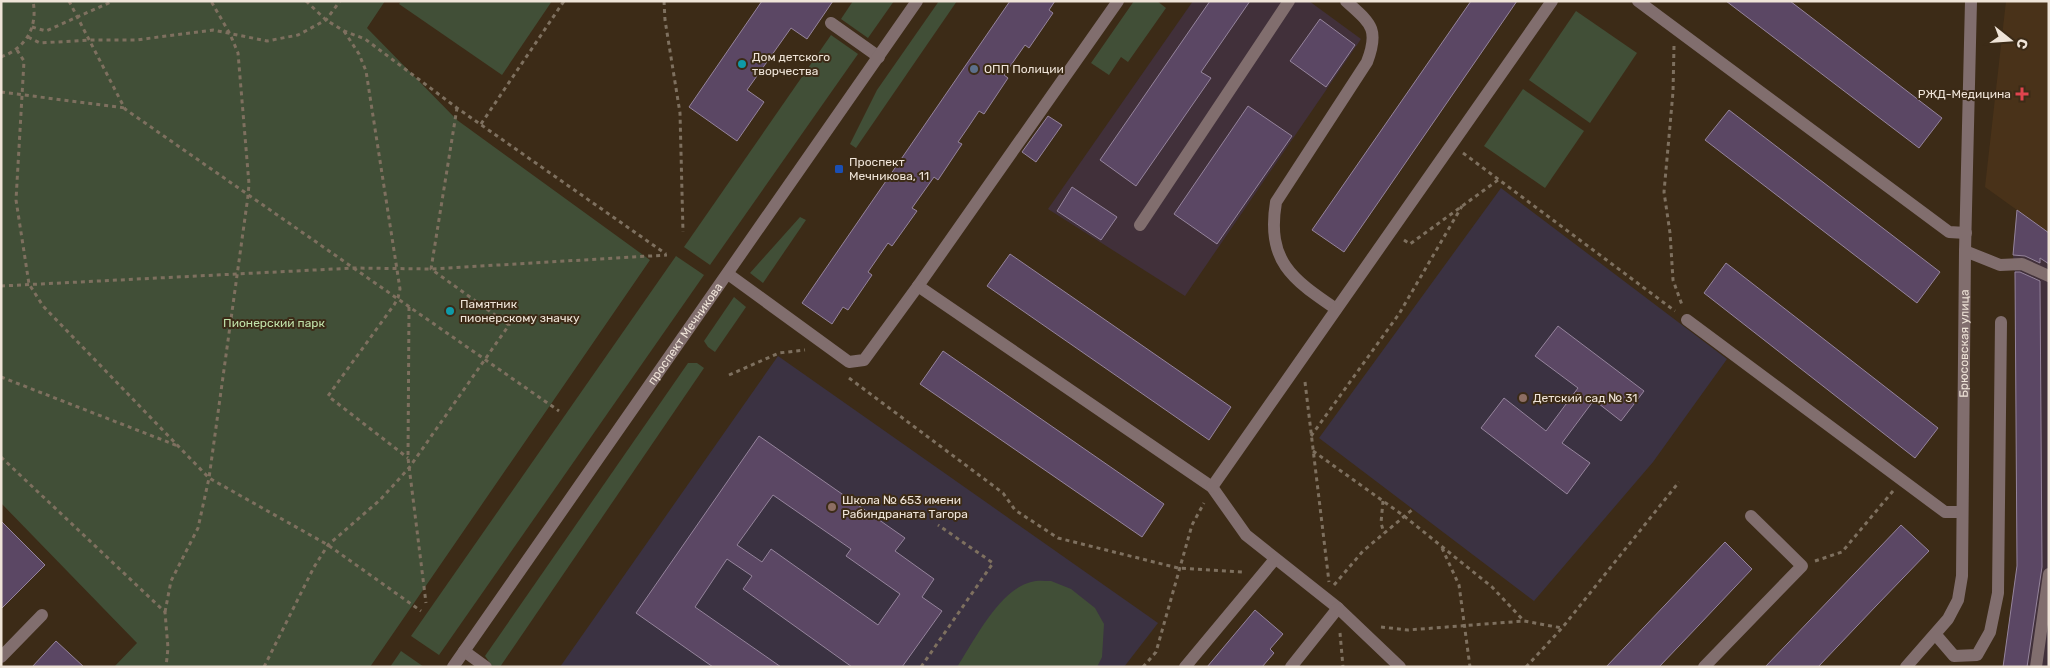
<svg xmlns="http://www.w3.org/2000/svg" width="2050" height="668" viewBox="0 0 2050 668" font-family="Rubik,sans-serif">
	<rect width="100%" height="100%" fill="#3c2b17"/>
	<polygon fill="#493219" points="2006,1 2049,1 2049,233 1985,187"/>
	<g fill="#41303a">
		<polygon points="1193,1 1309,1 1361,39 1185,296 1048,209"/>
		<polygon points="2017,210 2049,233 2049,667 2003,667 2017,566 2015,281 2013,255"/>
	</g>
	<g fill="#3b3242">
		<polygon points="1501,188 1727,359 1653,462 1534,601 1319,438"/>
		<polygon points="778,356 1158,623 1124,667 560,667"/>
	</g>
	<g fill="#414f37">
		<polygon points="1,1 385,1 367,28 457,120 650,260 370,667 114,667 137,643 1,503"/>
		<polygon points="401,1 552,1 502,75 399,4"/>
		<polygon points="853,1 894,1 868,38 841,19"/>
		<polygon points="939,1 957,1 856,148 850,144 877,90"/>
		<polygon points="1134,1 1157,1 1166,8 1128,62 1121,57 1109,75 1091,63"/>
		<polygon points="1576,11 1637,53 1590,123 1529,80"/>
		<polygon points="831,35 858,54 710,265 684,247"/>
		<polygon points="1523,89 1584,131 1545,188 1484,146"/>
		<polygon points="800,217 806,220 763,283 750,273"/>
		<polygon points="676,256 704,275 439,655 411,636"/>
		<polygon points="734,297 746,307 715,352 708,347 704,341"/>
		<polygon points="688,363 697,363 704,368 500,667 493,667 485,656"/>
		<path d="M1051 581 1071 589 1095 608 1104 624 1102 657 1097 667H957C974 641 999 590 1031 582 1037 580 1045 581 1051 581Z"/>
		<polygon points="401,651 424,667 390,667"/>
	</g>
	<g fill="#5b4764" stroke="#95849c" fill-rule="evenodd">
		<polygon points="762,1 833,1 807,39 791,28 747,90 764,102 737,141 689,107"/>
		<polygon points="1010,1 1055,1 1049,10 1053,13 1029,48 1025,45 1004,75 1008,78 984,114 979,111 969,126 958,142 962,144 938,180 934,177 912,208 917,211 892,246 888,243 868,272 872,275 848,310 843,307 832,324 802,303"/>
		<polygon points="1210,1 1250,1 1201,72 1211,78 1136,186 1100,160"/>
		<polygon points="1471,1 1517,1 1344,252 1312,230"/>
		<polygon points="1726,1 1790,1 1942,118 1919,148"/>
		<polygon points="1320,19 1355,45 1326,87 1290,61"/>
		<polygon points="1248,106 1292,136 1217,244 1174,214"/>
		<polygon points="1729,110 1940,272 1917,303 1705,140"/>
		<polygon points="1048,116 1062,125 1036,162 1022,152"/>
		<polygon points="1072,187 1117,217 1101,240 1057,211"/>
		<polygon points="2017,210 2049,233 2049,264 2040,258 2040,263 2025,256 2013,255"/>
		<polygon points="1010,254 1231,407 1209,440 987,286"/>
		<polygon points="1726,263 1938,428 1915,458 1704,293"/>
		<polygon points="2015,272 2020,272 2040,281 2042,567 2027,667 2003,667 2017,566"/>
		<polygon points="1558,326 1644,391 1621,421 1594,400 1562,443 1590,463 1567,494 1481,428 1504,398 1546,431 1578,388 1535,356"/>
		<polygon points="943,351 1164,504 1142,537 920,384"/>
		<path d="M759 436 905 538 895 551 934 579 922 597 942 611 902 667H852L743 589 752 576 727 559 695 607 781 667H713L636 613ZM773 495 851 549 846 556 900 594 878 625 771 549 762 562 737 545Z"/>
		<polygon points="1,521 45,565 1,609"/>
		<polygon points="1901,525 1929,551 1876,606 1818,667 1765,667"/>
		<polygon points="1725,542 1752,569 1699,625 1659,667 1606,667"/>
		<polygon points="1255,610 1283,634 1270,649 1274,653 1262,667 1207,667"/>
		<polygon points="56,641 84,667 32,667"/>
	</g>
	<g fill="none" stroke-linecap="round" stroke-linejoin="round">
		<g stroke="#7e705f" stroke-width="3" stroke-dasharray="4 4" stroke-linecap="butt">
			<polyline points="69,1 125,109 559,411"/>
			<polyline points="306,1 326,20 344,31 365,39 457,108 666,254"/>
			<polyline points="664,1 665,20 680,113 683,232"/>
			<polyline points="32,27 46,31 113,1"/>
			<polyline points="344,31 359,54 366,71 400,289 398,298 394,305 328,396 408,458"/>
			<polyline points="28,37 40,43 90,40 136,40 213,30 267,41 298,35 326,20 340,1"/>
			<polyline points="1674,46 1673,92 1664,192 1670,233 1673,280 1682,305"/>
			<polyline points="17,50 24,61 16,200 29,284 43,306 209,478 328,545 421,611"/>
			<path d="M1 57C26 48 38 27 33 1"/>
			<polyline points="1,92 125,108"/>
			<polyline points="481,124 564,1"/>
			<polyline points="1463,153 1675,311"/>
			<polyline points="1404,240 1410,244 1498,180"/>
			<polyline points="1,286 354,268 431,269 667,255"/>
			<polyline points="409,307 408,458 426,603"/>
			<polyline points="729,375 779,353 805,350"/>
			<polyline points="1,377 178,446"/>
			<polyline points="849,378 1003,493 1015,510 1058,538 1178,568 1243,572"/>
			<polyline points="1305,382 1329,582"/>
			<polyline points="1311,436 1399,314 1462,206"/>
			<polyline points="1313,451 1404,516 1492,587 1524,621 1562,628"/>
			<polyline points="1,457 165,612 168,648 166,667"/>
			<polyline points="1383,501 1381,523 1384,533"/>
			<polyline points="1442,548 1459,585 1470,667"/>
			<polyline points="1815,561 1842,552 1893,491"/>
			<polyline points="1334,585 1363,551 1413,509"/>
			<polyline points="165,612 171,581 198,528 209,478 248,196 249,184 238,53 230,34 211,1"/>
			<polyline points="1381,627 1408,630 1524,621"/>
			<polyline points="1340,633 1343,667"/>
			<polyline points="264,667 314,567 328,545 380,500 409,468 509,325 431,269 457,108"/>
			<polyline points="921,667 993,563 938,525"/>
			<polyline points="1143,667 1156,652 1192,525 1204,503"/>
			<polyline points="1526,667 1562,628 1679,482"/>
		</g>
		<g stroke="#816e6e" stroke-width="12">
			<polyline points="1638,1 1949,232 1966,233"/>
			<polyline points="831,23 879,57"/>
			<polyline points="1140,225 1289,1"/>
			<polyline points="1965,251 2000,265 2022,264 2049,276"/>
			<polyline points="728,274 849,362 864,360 918,286 1118,1"/>
			<polyline points="918,286 1212,487 1246,535 1338,608 1400,667"/>
			<path d="M1336 309C1292 279 1266 261 1276 202L1367 62C1380 28 1370 23 1346 1"/>
			<polyline points="1687,320 1945,512 1962,512"/>
			<polyline points="1212,487 1552,1"/>
			<polyline points="1936,635 1954,656 1977,655 1990,632 1998,593 2001,322"/>
			<polyline points="464,651 486,667"/>
			<polyline points="1,657 42,615"/>
			<path id="s1" d="M453 667 917 1"/>
			<polyline points="1185,667 1275,559"/>
			<polyline points="1291,667 1338,608"/>
			<polyline points="1704,667 1802,566 1751,516"/>
			<path id="s2" d="M1906 667 1948 619 1958 600 1962 576 1965 251 1971 1"/>
			<polyline points="2036,667 2049,574"/>
		</g>
	</g>
	<g fill="#0f9aa8" stroke="#3c2b17" stroke-width="2">
		<circle cx="742" cy="64" r="5"/>
		<circle cx="450" cy="311" r="5"/>
	</g>
	<circle fill="#5c6f8a" stroke="#3c2b17" stroke-width="2" cx="974" cy="69" r="5"/>
	<path fill="#e0444e" stroke="#3c2b17" stroke-width="2" d="M2019.5 86.5h5v5h5v5h-5v5h-5v-5h-5v-5h5z"/>
	<rect fill="#1a4fb4" stroke="#3c2b17" stroke-width="2" x="834" y="164" width="10" height="10" rx="2.5"/>
	<g fill="#8d6e63" stroke="#3c2b17" stroke-width="2">
		<circle cx="1523" cy="398" r="5"/>
		<circle cx="832" cy="507" r="5"/>
	</g>
	<g text-anchor="middle" stroke-width="4" stroke-linejoin="round" paint-order="stroke">
		<g font-size="12" fill="#efe4d8" stroke="#3c2b17" text-anchor="start">
			<text x="752" y="61">Дом детского<tspan x="752" dy="14">творчества</tspan></text>
			<text x="984" y="73">ОПП Полиции</text>
			<text x="2011" y="98" text-anchor="end">РЖД-Медицина</text>
			<text x="849" y="166">Проспект<tspan x="849" dy="14">Мечникова, 11</tspan></text>
			<text x="460" y="308">Памятник<tspan x="460" dy="14">пионерскому значку</tspan></text>
			<text x="1533" y="402">Детский сад № 31</text>
			<text x="842" y="504">Школа № 653 имени<tspan x="842" dy="14">Рабиндраната Тагора</tspan></text>
		</g>
		<g font-size="12" fill="#c0e1a9" stroke="#3c2b17">
			<text x="274" y="327">Пионерский парк</text>
		</g>
		<g font-size="12" fill="#efe4d8" stroke="#3c2b17">
			<text dy="4" stroke="none"><textPath href="#s1" startOffset="406">проспект Мечникова</textPath></text>
			<text dy="4" stroke="none"><textPath href="#s2" startOffset="342">Брюсовская улица</textPath></text>
		</g>
	</g>
	<rect width="2050" height="668" fill="none" stroke="#efe4d8" stroke-width="5"/>
	<g transform="translate(2010 40) rotate(107)" stroke="#3c2b17" stroke-width="4" paint-order="stroke">
	<path d="M0-4L9 19L0 12L-9 19Z" fill="#efe4d8"/>
	<text y="-8" font-size="14" font-weight="bold" text-anchor="middle" fill="#efe4d8">С</text>
	</g>
</svg>
